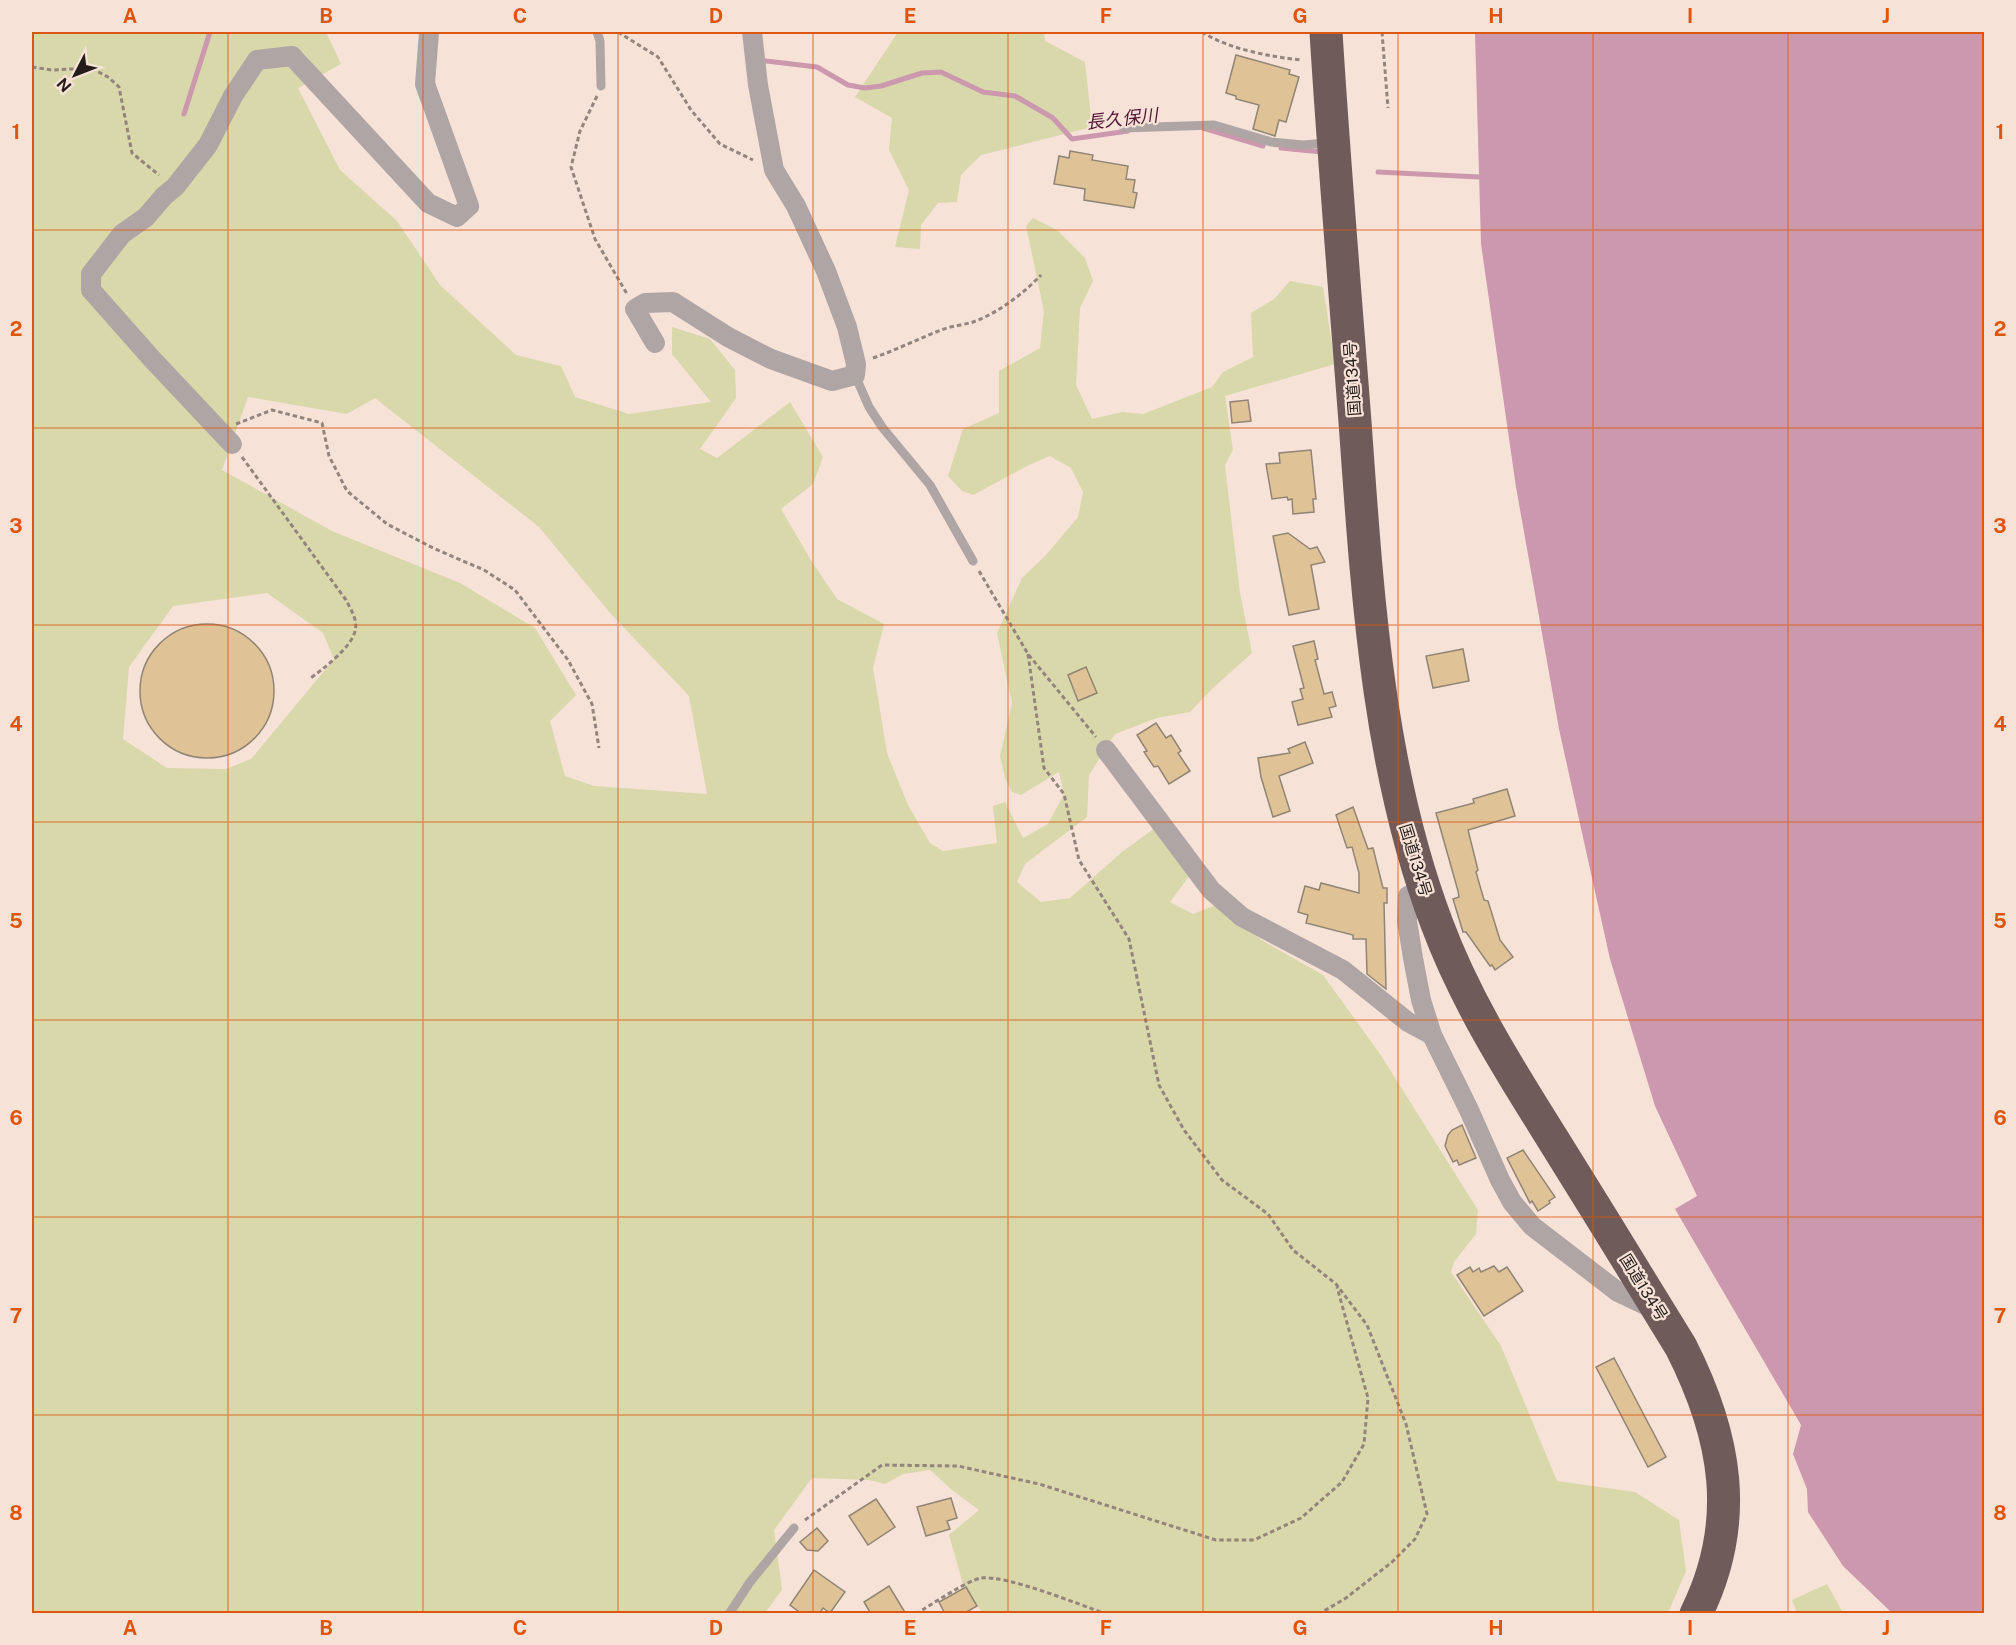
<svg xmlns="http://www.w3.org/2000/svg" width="2016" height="1645" viewBox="0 0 2016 1645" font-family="'Public Sans','Noto Sans JP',sans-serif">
	<rect width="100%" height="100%" fill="#f7e2d8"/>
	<g fill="#d8d8ab" fill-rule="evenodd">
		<path d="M32 32H326L341 64 298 88 340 170 397 221 440 285 516 355 561 366 575 397 629 414 711 402 672 354V327L710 339 735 370 736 398 700 449 717 458 790 402 823 457 813 484 781 509 812 562 837 599 884 624 873 668 887 753 908 805 930 843 943 851 997 843 993 806 1005 802 1023 838 1048 824 1064 794 1059 772 1021 795 1012 792 1005 778 1000 756 1012 703 997 633 1022 578 1046 555 1078 517 1083 492 1071 468 1050 456 1029 465 973 495 962 491 948 476 963 429 999 413V371L1040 348 1044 311 1026 226 1033 218 1057 230 1085 258 1093 281 1080 308 1076 385 1092 419 1122 412 1143 414 1212 387 1223 372 1253 357 1251 313 1274 299 1290 281 1323 287 1335 364 1225 396 1233 450 1225 465 1240 593 1252 653 1213 688 1190 712 1157 718 1115 734 1089 775 1087 817 1025 864 1017 882 1041 902 1070 898 1122 852 1155 828 1190 875 1170 902 1193 914 1216 905 1263 941 1323 975 1380 1054 1478 1210 1476 1234 1454 1262 1451 1272 1501 1346 1557 1481 1635 1492 1679 1520 1686 1571 1668 1613H983L965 1591 949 1535 979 1510 952 1490 930 1470 903 1474 885 1484 869 1480 812 1478 774 1530 782 1590 765 1613 32 1614ZM248 397 347 414 375 398 539 527 611 614 689 696 707 794 594 786 565 776 550 721 576 695 535 628 460 583 332 531 222 470ZM267 593 323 633 334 659 251 759 226 769 167 768 123 739 129 667 173 606Z"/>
		<polygon points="898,32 1044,32 1045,41 1085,62 1092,127 981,155 961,175 957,202 938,203 921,225 920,249 895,247 909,190 889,150 892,118 855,97"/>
		<polygon points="1827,1584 1842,1611 1845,1613 1797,1613 1792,1600"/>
	</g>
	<polygon fill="#cb98ae" points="1475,32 1984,32 1984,1613 1892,1613 1843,1566 1808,1512 1807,1489 1793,1454 1801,1425 1675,1209 1697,1196 1655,1106 1610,959 1559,729 1516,487 1481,244"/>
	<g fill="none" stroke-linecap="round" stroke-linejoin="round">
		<g stroke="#cb98ae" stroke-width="5">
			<polyline points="758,60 817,67 848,85 865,88 881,86 922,73 941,72 983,92 1015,96 1053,118 1072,139 1128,131"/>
			<polyline points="184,114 210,32"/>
			<polyline points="1203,128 1263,146"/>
			<polyline points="1281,148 1322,152"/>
			<polyline points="1378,172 1479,177"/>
		</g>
	</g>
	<g fill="#dfc296" stroke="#908575" stroke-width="1.5">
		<polygon points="1236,55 1290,70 1289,74 1299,77 1286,122 1279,120 1275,136 1253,129 1259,105 1236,99 1236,96 1226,93"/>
		<polygon points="1070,151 1093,155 1092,160 1128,166 1126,179 1135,180 1133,192 1137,193 1134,208 1084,200 1085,189 1054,184 1059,156 1069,158"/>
		<polygon points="1248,400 1251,421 1232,423 1230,402"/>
		<polygon points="1311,450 1316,499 1313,499 1314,512 1293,514 1292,499 1288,500 1287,497 1272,499 1266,464 1280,463 1279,453"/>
		<polygon points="1288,533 1310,549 1317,547 1325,562 1311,565 1319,609 1289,615 1273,536"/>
		<circle cx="207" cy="691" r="67"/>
		<polygon points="1314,641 1318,659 1315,660 1324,694 1332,692 1336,706 1329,708 1332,717 1298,725 1292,702 1303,699 1300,689 1304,688 1293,646"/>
		<polygon points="1463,649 1469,681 1433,688 1426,656"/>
		<polygon points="1086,667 1097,693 1078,701 1068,675"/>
		<polygon points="1156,723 1166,738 1171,735 1181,751 1178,753 1190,771 1169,784 1158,766 1154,767 1144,752 1147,751 1137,735"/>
		<polygon points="1305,742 1313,763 1279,776 1290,811 1273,817 1261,777 1258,758 1290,753 1288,749"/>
		<polygon points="1507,789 1515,816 1468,830 1478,870 1476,872 1484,900 1488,901 1500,940 1513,957 1495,970 1492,965 1490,966 1466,932 1463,932 1453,899 1459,897 1458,891 1436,813 1474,803 1473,799"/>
		<polygon points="1353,807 1368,849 1373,848 1383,888 1387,888 1387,903 1384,903 1386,989 1367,974 1366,939 1353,939 1353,935 1306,923 1308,915 1298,912 1305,886 1319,890 1321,883 1359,893 1359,873 1352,847 1347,848 1336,815"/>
		<polygon points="1462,1125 1476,1158 1459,1165 1457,1160 1453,1162 1445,1146 1448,1135 1452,1130"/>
		<polygon points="1523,1150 1555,1197 1549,1201 1550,1203 1538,1211 1532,1201 1530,1203 1507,1158"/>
		<polygon points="1494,1266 1499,1272 1507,1267 1523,1291 1484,1316 1457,1275 1470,1267 1473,1272 1479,1268 1481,1272"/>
		<polygon points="1614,1358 1666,1457 1648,1467 1596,1367"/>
		<polygon points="951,1498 957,1518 947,1521 950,1529 926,1536 917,1507"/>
		<polygon points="876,1499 895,1527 868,1545 849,1516"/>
		<polygon points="817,1528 828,1541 818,1551 807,1550 800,1542"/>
		<polygon points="814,1570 845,1592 830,1613 823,1608 819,1614 802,1614 790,1605"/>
		<polygon points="889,1586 906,1614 871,1614 864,1602"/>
		<polygon points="966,1587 977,1606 963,1614 945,1614 939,1602"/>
	</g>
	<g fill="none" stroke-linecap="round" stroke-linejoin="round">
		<g stroke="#93857e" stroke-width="3" stroke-dasharray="4.5 3" stroke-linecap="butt">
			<polyline points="618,32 658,57 691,110 720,144 753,160"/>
			<path d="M1202 32C1228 49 1271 57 1302 60"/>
			<polyline points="1382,32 1388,108"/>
			<polyline points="32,67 52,70 91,68 108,77 119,87 132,153 159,175"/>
			<polyline points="597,96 580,131 571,167 595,239 627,294"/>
			<path d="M873 358C896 350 918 339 941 330 951 326 963 325 973 322 998 313 1023 294 1041 275"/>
			<polyline points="236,424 272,410 322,423 329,456 347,491 387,524 433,548 484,570 515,590 568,660 592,704 599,748"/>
			<path d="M242 457 346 600C351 610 358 620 355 631 352 647 322 670 309 679"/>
			<polyline points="979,571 1028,654 1096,737"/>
			<polyline points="1028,654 1044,768 1064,794 1079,860 1129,939 1159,1085 1184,1130 1222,1180 1268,1214 1293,1250 1336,1284 1367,1325 1406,1424 1427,1514 1415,1539 1392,1562 1346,1598 1319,1614"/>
			<polyline points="805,1520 882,1465 958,1466 1039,1484 1216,1540 1254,1540 1301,1518 1342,1482 1364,1444 1368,1398 1337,1287"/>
			<path d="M916 1614C929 1606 968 1580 981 1578 1007 1575 1078 1604 1106 1614"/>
		</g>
		<g stroke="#b0a5a5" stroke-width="9">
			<polyline points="597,32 600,41 601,86"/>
			<polyline points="1124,128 1214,125 1271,142 1303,145 1327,143"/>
			<polyline points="855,375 869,407 882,427 930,485 973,561"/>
			<polyline points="729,1614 750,1582 794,1528"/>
		</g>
		<g stroke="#b0a5a5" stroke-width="20">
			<polyline points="655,343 635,309 645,303 673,302 728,337 771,359 832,381 855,375 856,364 847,327 826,271 796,206 774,170 758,85 752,32"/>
			<polyline points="232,444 152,359 91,290 91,274 122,234 146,217 164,196 175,187 208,145 233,96 257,60 292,56 428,203 457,217 469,206 425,84 429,32"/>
			<polyline points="1106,750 1211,890 1242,917 1343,970 1408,1022 1432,1035"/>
			<polyline points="1424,888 1408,896 1407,921 1413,958 1421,1000 1432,1035 1469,1110 1500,1180 1512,1202 1532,1226 1618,1292 1658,1311"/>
		</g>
		<path stroke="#6f5b5a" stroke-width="33" d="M1326 32C1334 162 1345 292 1355 422 1367 589 1377 766 1437 924 1465 999 1507 1066 1549 1133 1593 1204 1638 1276 1681 1347 1726 1436 1742 1521 1696 1614"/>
	</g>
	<path fill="none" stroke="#de560d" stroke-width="1.5" stroke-opacity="0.55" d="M228 32V1614M423 32V1614M618 32V1614M813 32V1614M1008 32V1614M1203 32V1614M1398 32V1614M1593 32V1614M1788 32V1614M32 230H1984M32 428H1984M32 625H1984M32 822H1984M32 1020H1984M32 1217H1984M32 1415H1984"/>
	<g text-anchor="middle" stroke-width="4.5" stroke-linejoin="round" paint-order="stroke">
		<g font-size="16" fill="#231c18" stroke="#f7e2d8">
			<text transform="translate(1352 379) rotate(-94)" y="6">国道134号</text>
			<text transform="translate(1416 860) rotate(73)" y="6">国道134号</text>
			<text transform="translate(1644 1287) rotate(58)" y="6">国道134号</text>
		</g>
		<g font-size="18" font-style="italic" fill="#521636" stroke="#f7e2d8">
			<text transform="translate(1122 119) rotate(-6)" y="6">長久保川</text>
		</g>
	</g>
	<rect width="2016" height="1645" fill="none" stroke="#f7e2d8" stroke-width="66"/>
	<g transform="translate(75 75) rotate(228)" stroke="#f7e2d8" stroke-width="4.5" paint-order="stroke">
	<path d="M0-4.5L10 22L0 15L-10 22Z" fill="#231c18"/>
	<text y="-9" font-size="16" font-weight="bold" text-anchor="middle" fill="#231c18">N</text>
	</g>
	<rect x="33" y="33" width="1950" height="1579" fill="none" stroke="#de560d" stroke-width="2"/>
	<g font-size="20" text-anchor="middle" font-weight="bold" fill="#de560d">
		<text x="130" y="23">A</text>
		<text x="326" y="23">B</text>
		<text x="520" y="23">C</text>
		<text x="716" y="23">D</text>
		<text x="910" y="23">E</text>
		<text x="1106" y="23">F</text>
		<text x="1300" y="23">G</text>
		<text x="1496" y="23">H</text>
		<text x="1690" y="23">I</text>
		<text x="1886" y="23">J</text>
		<text x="16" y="139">1</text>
		<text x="2000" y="139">1</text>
		<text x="16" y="336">2</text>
		<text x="2000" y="336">2</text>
		<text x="16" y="533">3</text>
		<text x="2000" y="533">3</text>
		<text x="16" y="731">4</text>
		<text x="2000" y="731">4</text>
		<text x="16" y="928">5</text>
		<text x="2000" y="928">5</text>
		<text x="16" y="1125">6</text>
		<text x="2000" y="1125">6</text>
		<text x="16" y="1323">7</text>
		<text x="2000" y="1323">7</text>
		<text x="16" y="1520">8</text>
		<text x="2000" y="1520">8</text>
		<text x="130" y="1635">A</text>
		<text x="326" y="1635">B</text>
		<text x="520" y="1635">C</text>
		<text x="716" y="1635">D</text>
		<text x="910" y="1635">E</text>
		<text x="1106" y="1635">F</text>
		<text x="1300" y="1635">G</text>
		<text x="1496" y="1635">H</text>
		<text x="1690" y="1635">I</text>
		<text x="1886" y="1635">J</text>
	</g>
</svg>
